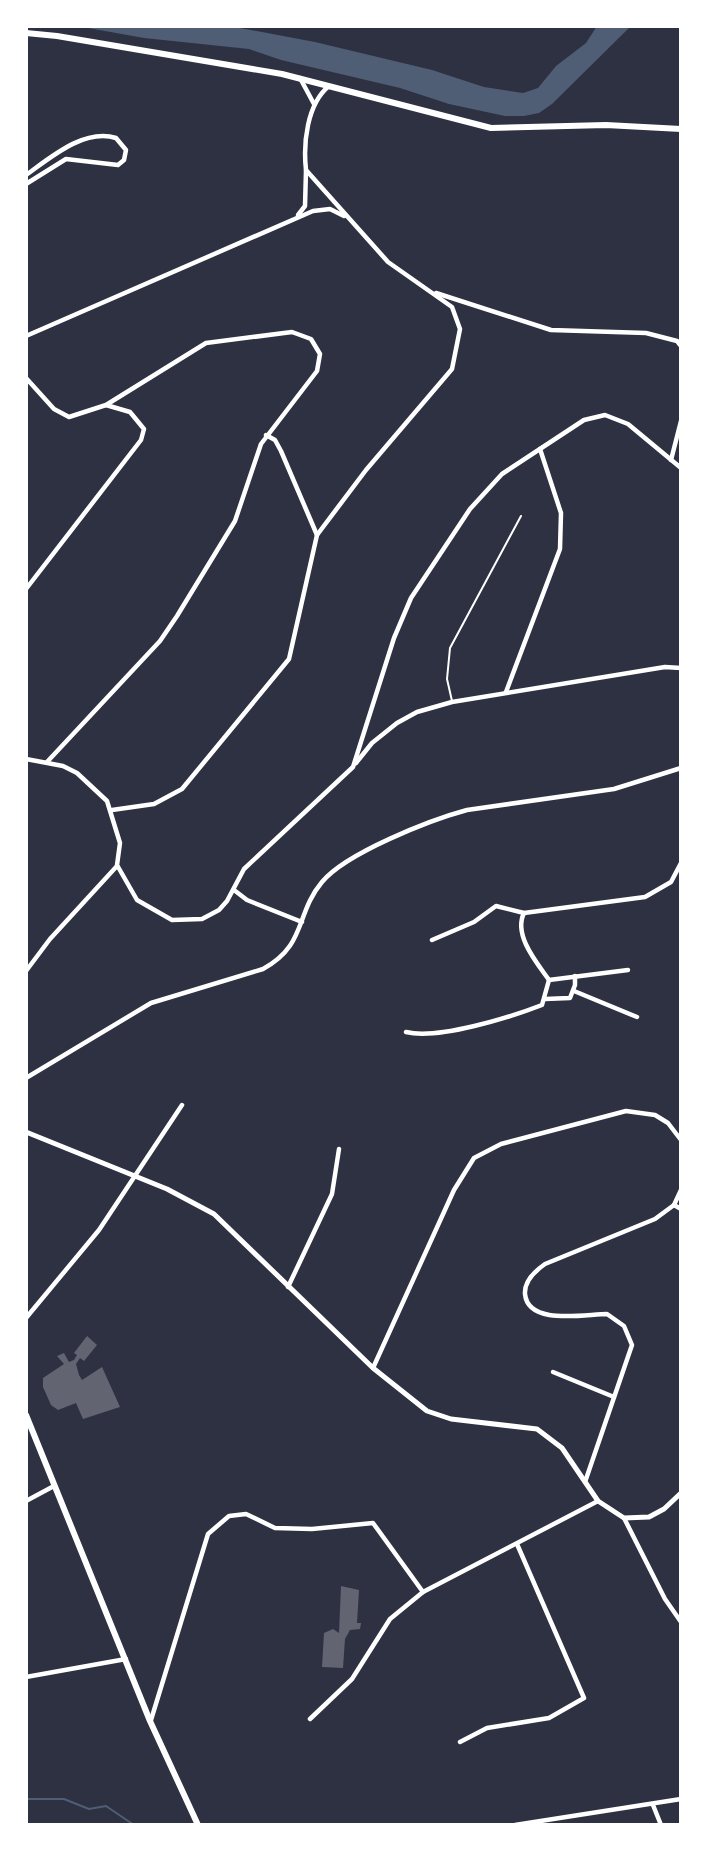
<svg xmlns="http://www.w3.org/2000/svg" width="707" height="1851" viewBox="0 0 707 1851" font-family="'Playfair Display',serif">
	<rect width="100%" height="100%" fill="#2d3142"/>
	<polygon fill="#4f5d75" points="77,26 235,27 315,42 432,70 484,87 523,93 538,88 556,66 586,43 597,26 631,26 552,104 539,113 524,116 505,116 449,104 400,88 281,60 249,49 144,38"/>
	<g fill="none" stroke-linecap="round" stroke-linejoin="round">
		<polyline stroke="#4f5d75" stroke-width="2" points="26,1799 64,1799 89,1809 106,1806 134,1825"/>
	</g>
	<g fill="#626471">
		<polygon points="87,1336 97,1345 84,1361 80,1358 76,1364 79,1375 82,1380 102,1367 120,1407 83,1419 76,1403 58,1410 51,1405 43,1387 43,1378 64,1364 57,1356 64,1353 69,1362 74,1360 77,1355 74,1353"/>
		<polygon points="341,1586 359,1590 357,1623 361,1623 360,1629 350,1630 345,1639 343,1668 322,1667 324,1633 333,1629 339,1633"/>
	</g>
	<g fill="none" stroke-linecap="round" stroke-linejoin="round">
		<polyline stroke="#fff" stroke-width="2" points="452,701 447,679 450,648 521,516"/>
		<g stroke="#fff" stroke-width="4.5">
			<polyline points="300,78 314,104"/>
			<path d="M26 175C50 158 84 128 116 138L126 150 124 160 118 165 66 159 26 184"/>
			<polyline points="298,215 305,206 306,170"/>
			<polyline points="436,293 551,330 646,333 677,341 681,346"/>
			<polyline points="26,336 313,211 330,209 344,216"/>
			<polyline points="26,378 54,409 69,417 106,405 206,343 292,332 311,339 320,354 317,371 261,444 235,521 177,616 160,641 47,762"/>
			<polyline points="266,435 275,440 281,451 317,535"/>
			<polyline points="671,460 681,421"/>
			<polyline points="26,589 141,440 144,429 130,412 106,405"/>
			<polyline points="506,692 560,549 561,513 540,449"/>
			<polyline points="26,759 63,766 77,773 107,801 120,843 117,865 137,900 172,920 202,919 219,910 227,901 244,869 353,767 394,638 411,598 470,509 502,474 584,420 605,415 628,424 681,468"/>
			<polyline points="356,763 372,743 397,723 417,712 452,702 665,667 681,668"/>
			<path d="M112 810 154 804 182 789 289 659 317 535 366 470 452 369 460 329 452 307 388 262 306 170C303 143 307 104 329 86"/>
			<polyline points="234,890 247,900 302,922"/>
			<path d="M524 913C513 935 537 963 549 980L628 970"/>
			<polyline points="432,940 474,922 496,906 524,913 645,897 671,882 681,863"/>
			<polyline points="26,971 50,939 117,866"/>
			<polyline points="574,991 637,1017"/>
			<polyline points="545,999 570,998 575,985 575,976"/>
			<path d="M406 1032C438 1040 511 1017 542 1005L549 980"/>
			<path d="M26 1078 151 1003 263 969C307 945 295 914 322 882 346 853 430 820 467 810L614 789 681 768"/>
			<polyline points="674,1205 681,1209"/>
			<polyline points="288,1287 332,1194 339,1149"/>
			<polyline points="26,1318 99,1230 182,1105"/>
			<polyline points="373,1368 454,1190 474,1158 501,1144 626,1111 655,1115 668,1123 681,1140"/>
			<polyline points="553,1372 614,1397"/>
			<path d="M585 1482 632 1345 624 1326 607 1314C585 1314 528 1326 525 1294 524 1281 535 1271 545 1264L655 1219 674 1205 681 1190"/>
			<polyline points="26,1501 54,1486"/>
			<polyline points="624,1518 665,1599 681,1622"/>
			<polyline points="26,1677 126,1659"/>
			<polyline points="310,1719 352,1679 390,1619 423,1592 598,1501"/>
			<polyline points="151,1720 208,1534 229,1516 246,1514 275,1528 312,1529 373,1523 423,1592"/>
			<polyline points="460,1742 487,1728 549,1718 584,1698 517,1544"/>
			<polyline points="653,1805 661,1825"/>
			<polyline points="515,1825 681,1799"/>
		</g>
		<polyline stroke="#fff" stroke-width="5" points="26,1132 167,1189 214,1214 373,1368 427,1411 451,1419 537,1429 562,1448 598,1501 624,1518 649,1517 664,1509 681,1493"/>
		<polyline stroke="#fff" stroke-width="6" points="26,33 57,36 282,74 491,128 606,125 681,129"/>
		<polyline stroke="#fff" stroke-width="6" points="26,1415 150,1721 198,1825"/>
	</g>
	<rect width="707" height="1851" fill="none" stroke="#ffffff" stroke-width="56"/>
</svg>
